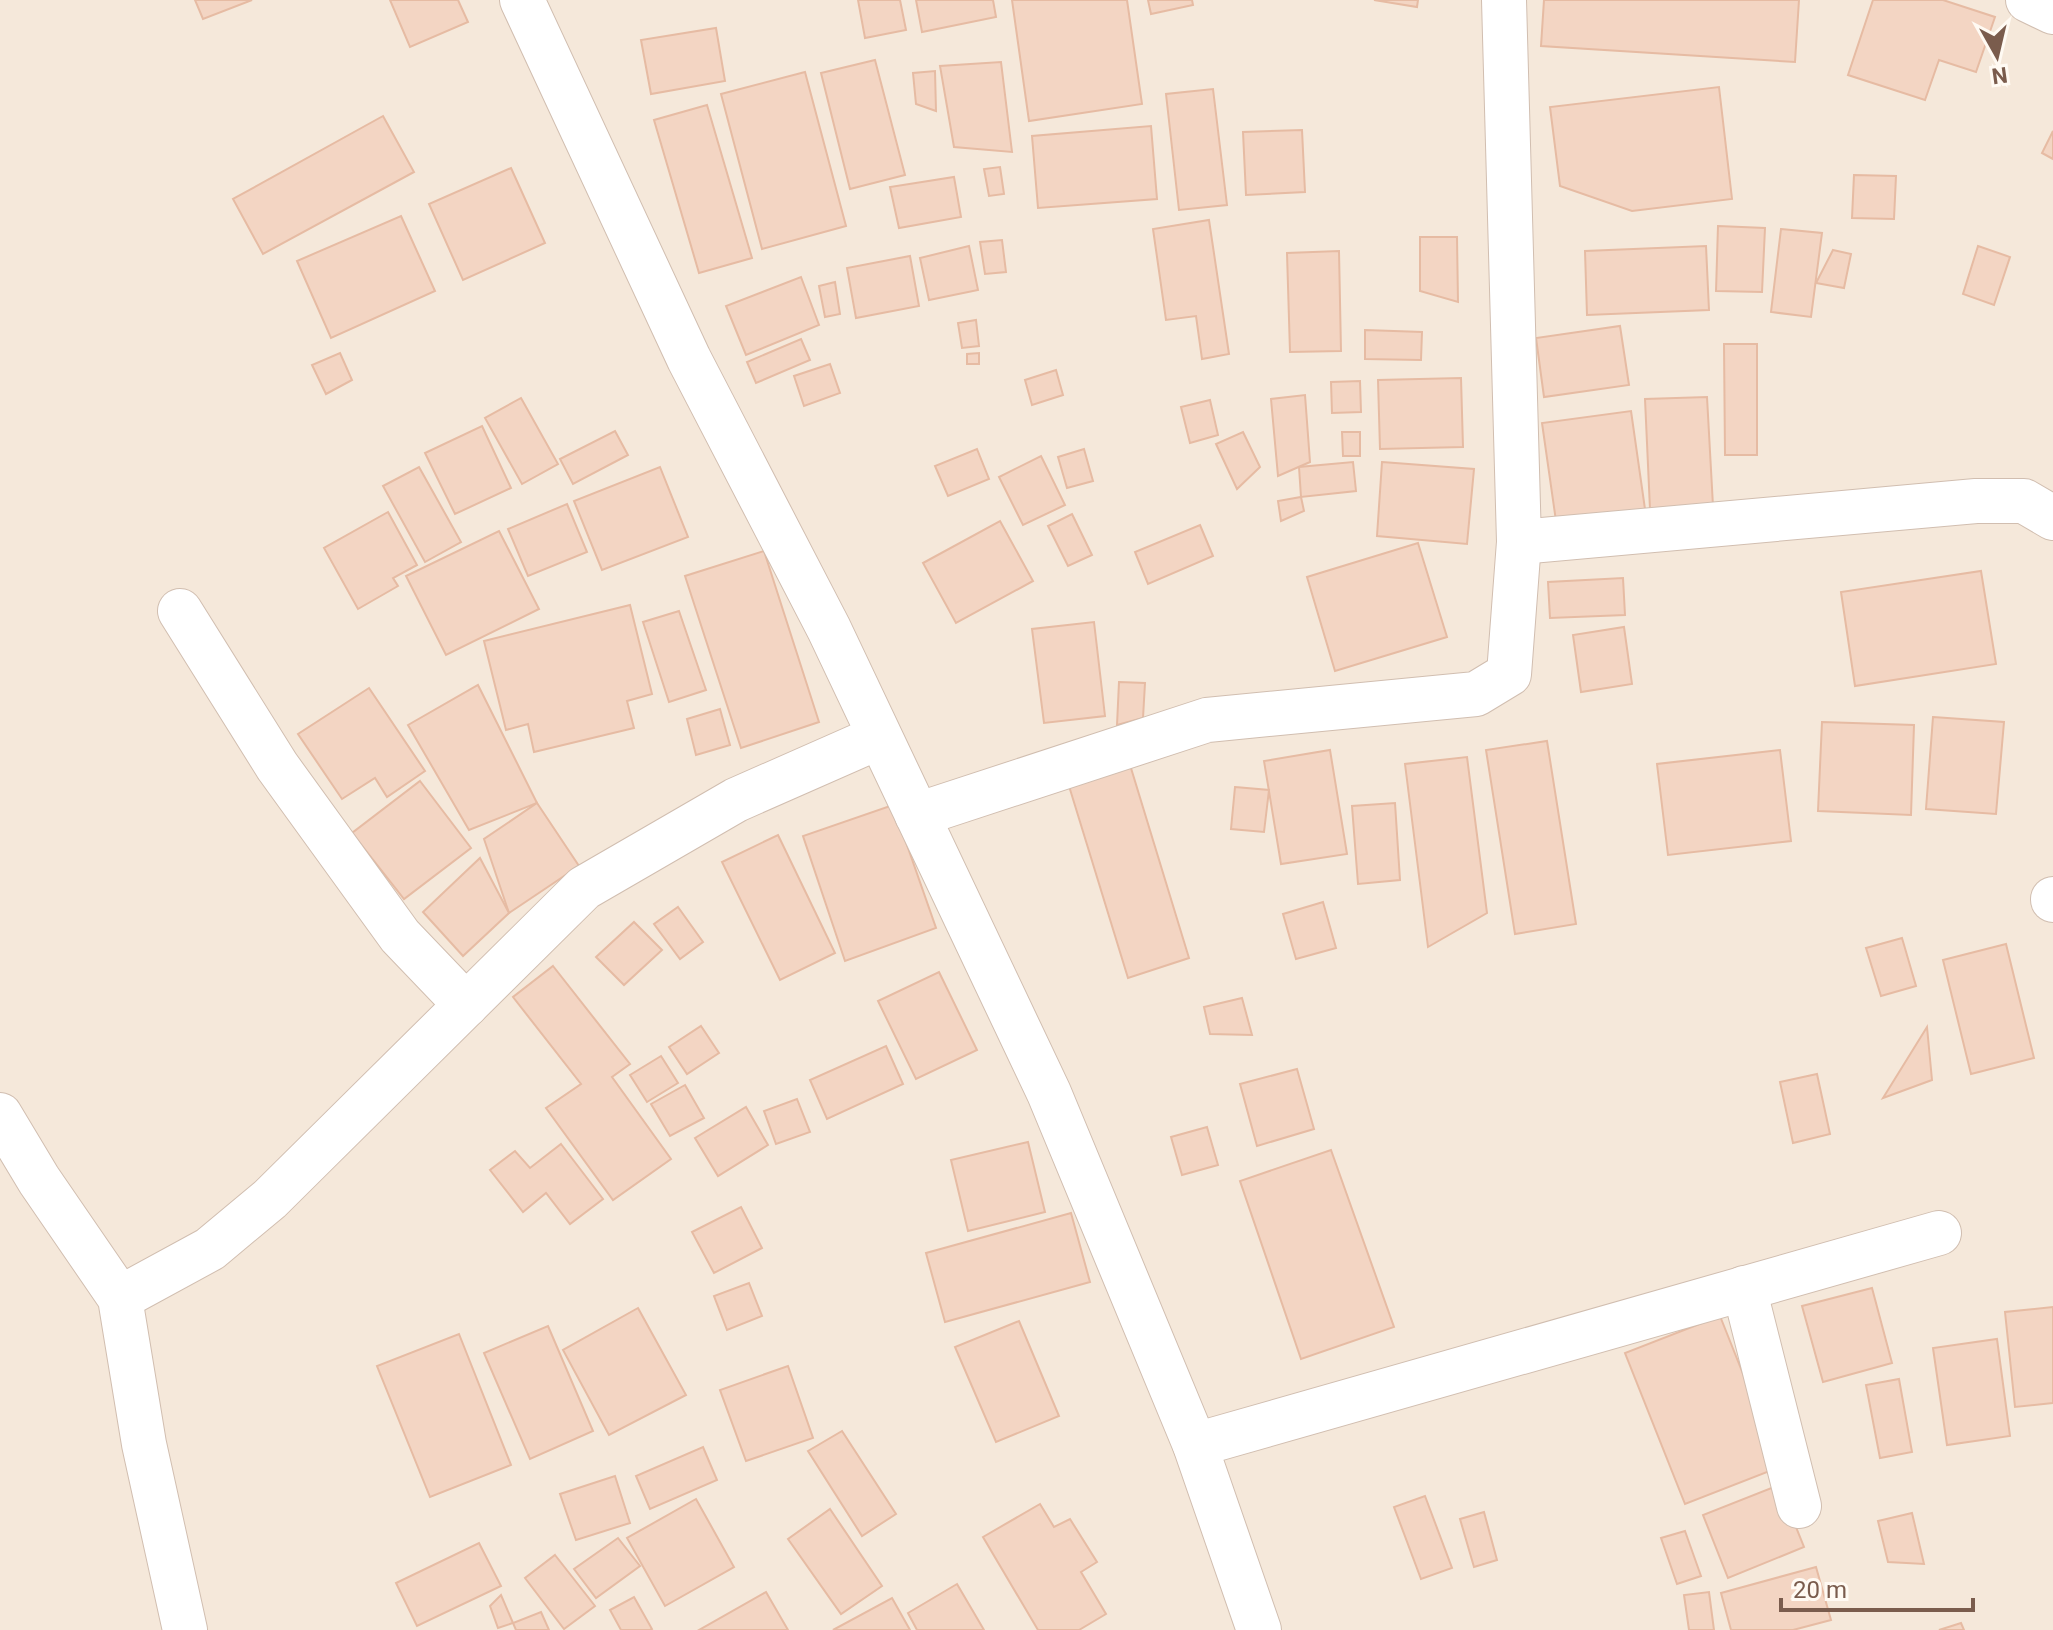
<svg xmlns="http://www.w3.org/2000/svg" width="2053" height="1630" viewBox="0 0 2053 1630" font-family="Roboto,sans-serif">
	<rect width="100%" height="100%" fill="#fdf6ec"/>
	<rect fill="#f5e8da" x="0" y="0" width="2053" height="1630"/>
	<g fill="#f3d5c3" stroke="#e6bba3" stroke-width="2">
		<polygon points="195,0 252,0 203,19"/>
		<polygon points="390,0 458,0 468,22 410,47"/>
		<polygon points="858,0 900,0 906,30 865,38"/>
		<polygon points="916,0 993,0 996,17 922,32"/>
		<polygon points="1012,0 1127,0 1142,104 1029,121"/>
		<polygon points="1148,0 1192,0 1193,5 1151,14"/>
		<polygon points="1374,0 1418,0 1417,7"/>
		<polygon points="1544,0 1799,0 1795,62 1541,46"/>
		<polygon points="1873,0 1943,0 1995,17 1976,72 1939,60 1925,100 1848,75"/>
		<polygon points="716,28 725,81 651,94 641,40"/>
		<polygon points="875,60 905,175 850,189 821,73"/>
		<polygon points="1001,62 1012,152 954,147 940,66"/>
		<polygon points="935,71 936,111 916,104 913,73"/>
		<polygon points="805,72 846,226 762,249 721,94"/>
		<polygon points="1719,87 1732,199 1632,211 1560,186 1550,107"/>
		<polygon points="1213,89 1227,205 1179,210 1166,94"/>
		<polygon points="707,105 752,258 699,273 654,120"/>
		<polygon points="383,116 414,172 263,254 233,199"/>
		<polygon points="1151,126 1157,199 1038,208 1032,136"/>
		<polygon points="1302,130 1305,192 1246,195 1243,132"/>
		<polygon points="2053,131 2053,159 2042,153"/>
		<polygon points="1000,167 1004,194 989,196 984,169"/>
		<polygon points="511,168 545,243 463,280 429,204"/>
		<polygon points="1854,175 1896,176 1894,219 1852,218"/>
		<polygon points="954,177 961,217 899,228 890,187"/>
		<polygon points="401,216 435,291 331,338 297,261"/>
		<polygon points="1209,220 1229,354 1202,359 1196,316 1166,320 1153,229"/>
		<polygon points="1718,226 1765,228 1762,292 1716,291"/>
		<polygon points="1781,229 1822,233 1811,317 1771,312"/>
		<polygon points="1420,237 1457,237 1458,302 1420,291"/>
		<polygon points="1002,240 1006,272 985,274 980,242"/>
		<polygon points="969,246 978,290 929,300 920,258"/>
		<polygon points="1706,246 1709,310 1587,315 1585,251"/>
		<polygon points="1978,246 2010,257 1994,305 1963,294"/>
		<polygon points="1833,250 1851,254 1844,288 1816,283"/>
		<polygon points="1339,251 1341,351 1290,352 1287,253"/>
		<polygon points="910,256 919,306 856,318 847,268"/>
		<polygon points="801,277 819,325 746,355 726,306"/>
		<polygon points="835,282 840,314 825,317 819,286"/>
		<polygon points="976,320 979,346 962,348 958,323"/>
		<polygon points="1620,326 1629,385 1544,397 1536,338"/>
		<polygon points="1365,330 1422,332 1421,360 1365,359"/>
		<polygon points="801,339 810,360 756,383 747,362"/>
		<polygon points="1724,344 1757,344 1757,455 1725,455"/>
		<polygon points="340,353 352,380 326,394 312,365"/>
		<polygon points="979,353 979,364 967,364 967,354"/>
		<polygon points="830,364 840,393 804,406 794,376"/>
		<polygon points="1056,370 1063,395 1032,405 1025,380"/>
		<polygon points="1461,378 1463,447 1380,449 1378,380"/>
		<polygon points="1360,381 1361,412 1332,413 1331,382"/>
		<polygon points="1305,395 1310,462 1278,476 1271,399"/>
		<polygon points="1707,397 1713,506 1650,509 1645,399"/>
		<polygon points="521,398 558,464 522,484 485,418"/>
		<polygon points="1210,400 1218,435 1190,443 1181,407"/>
		<polygon points="1631,411 1646,516 1557,528 1542,423"/>
		<polygon points="482,426 511,488 455,514 425,453"/>
		<polygon points="615,431 628,455 573,484 560,459"/>
		<polygon points="1243,432 1260,467 1237,489 1216,444"/>
		<polygon points="1342,432 1360,432 1360,456 1343,456"/>
		<polygon points="977,449 989,479 948,496 935,466"/>
		<polygon points="1084,449 1093,481 1067,488 1058,457"/>
		<polygon points="1041,456 1065,505 1023,525 999,477"/>
		<polygon points="1353,462 1356,491 1301,497 1299,467"/>
		<polygon points="1382,462 1474,469 1467,544 1377,536"/>
		<polygon points="419,467 461,542 425,562 383,486"/>
		<polygon points="660,467 688,537 602,570 574,501"/>
		<polygon points="1301,497 1304,511 1281,521 1278,501"/>
		<polygon points="567,504 587,552 528,576 508,529"/>
		<polygon points="388,512 417,565 393,578 398,586 358,609 324,548"/>
		<polygon points="1072,514 1092,555 1068,566 1048,526"/>
		<polygon points="1000,521 1033,581 956,623 923,563"/>
		<polygon points="1200,525 1213,556 1148,584 1135,552"/>
		<polygon points="499,531 539,609 446,655 406,576"/>
		<polygon points="1418,543 1447,637 1335,671 1307,577"/>
		<polygon points="764,551 819,722 741,748 685,576"/>
		<polygon points="1981,571 1996,664 1855,686 1841,592"/>
		<polygon points="1623,578 1625,615 1550,618 1548,582"/>
		<polygon points="630,605 652,694 627,701 634,728 534,752 528,724 506,730 484,641"/>
		<polygon points="679,611 706,690 669,702 643,622"/>
		<polygon points="1094,622 1105,716 1044,723 1032,629"/>
		<polygon points="1624,627 1632,684 1581,692 1573,635"/>
		<polygon points="1119,682 1145,683 1143,718 1117,725"/>
		<polygon points="478,685 537,803 469,830 408,725"/>
		<polygon points="369,688 425,771 387,797 375,778 342,799 298,734"/>
		<polygon points="720,709 730,745 696,755 687,719"/>
		<polygon points="1933,717 2004,722 1996,814 1926,809"/>
		<polygon points="1822,722 1914,725 1911,815 1818,811"/>
		<polygon points="1547,741 1576,924 1515,934 1486,750"/>
		<polygon points="1330,750 1347,854 1281,864 1264,761"/>
		<polygon points="1780,750 1791,841 1668,855 1657,764"/>
		<polygon points="1127,755 1189,958 1128,978 1065,773"/>
		<polygon points="1467,757 1487,913 1428,947 1405,764"/>
		<polygon points="420,781 471,848 404,899 352,833"/>
		<polygon points="1235,787 1269,790 1264,832 1231,829"/>
		<polygon points="537,803 579,866 509,913 484,839"/>
		<polygon points="1395,803 1400,880 1358,884 1352,806"/>
		<polygon points="893,805 936,928 845,961 803,836"/>
		<polygon points="778,835 835,953 780,980 722,862"/>
		<polygon points="480,858 509,913 463,956 423,912"/>
		<polygon points="1323,902 1336,948 1296,959 1283,914"/>
		<polygon points="678,907 703,942 680,959 654,924"/>
		<polygon points="634,922 662,950 624,985 596,957"/>
		<polygon points="1902,938 1916,986 1881,996 1866,948"/>
		<polygon points="2006,944 2034,1058 1971,1074 1943,960"/>
		<polygon points="553,966 630,1064 612,1077 671,1159 613,1200 546,1108 581,1084 513,997"/>
		<polygon points="939,972 977,1050 916,1079 878,1001"/>
		<polygon points="1242,998 1252,1035 1210,1034 1204,1007"/>
		<polygon points="701,1026 719,1053 687,1074 669,1047"/>
		<polygon points="1927,1027 1932,1080 1883,1098"/>
		<polygon points="886,1046 903,1084 827,1119 810,1080"/>
		<polygon points="661,1056 678,1083 647,1102 630,1075"/>
		<polygon points="1297,1069 1314,1129 1257,1146 1240,1084"/>
		<polygon points="1817,1074 1830,1134 1793,1143 1780,1082"/>
		<polygon points="685,1085 704,1118 670,1136 651,1104"/>
		<polygon points="797,1099 810,1132 776,1144 764,1111"/>
		<polygon points="746,1107 768,1145 718,1176 695,1138"/>
		<polygon points="1207,1127 1218,1165 1182,1175 1171,1137"/>
		<polygon points="1028,1142 1045,1212 968,1231 951,1160"/>
		<polygon points="561,1144 603,1199 570,1224 546,1193 523,1212 490,1170 515,1151 530,1168"/>
		<polygon points="1331,1150 1394,1327 1301,1359 1240,1181"/>
		<polygon points="741,1207 762,1248 714,1273 692,1232"/>
		<polygon points="1071,1213 1090,1282 945,1322 926,1253"/>
		<polygon points="749,1283 762,1316 727,1330 714,1296"/>
		<polygon points="1872,1288 1892,1363 1823,1382 1802,1306"/>
		<polygon points="2053,1307 2053,1403 2015,1407 2005,1312"/>
		<polygon points="638,1308 686,1395 609,1435 563,1350"/>
		<polygon points="1720,1316 1780,1467 1685,1504 1625,1353"/>
		<polygon points="1019,1321 1059,1416 996,1442 955,1347"/>
		<polygon points="548,1326 593,1431 530,1459 484,1353"/>
		<polygon points="459,1334 511,1465 430,1497 377,1366"/>
		<polygon points="1997,1339 2010,1436 1947,1445 1933,1348"/>
		<polygon points="788,1366 813,1438 746,1461 720,1390"/>
		<polygon points="1899,1379 1912,1452 1880,1458 1866,1385"/>
		<polygon points="842,1431 896,1514 862,1536 808,1451"/>
		<polygon points="703,1447 717,1480 650,1509 636,1476"/>
		<polygon points="615,1476 630,1523 576,1540 560,1494"/>
		<polygon points="1779,1485 1804,1547 1728,1578 1703,1515"/>
		<polygon points="1425,1496 1452,1568 1421,1579 1394,1507"/>
		<polygon points="696,1499 734,1567 665,1606 627,1538"/>
		<polygon points="1040,1504 1054,1527 1070,1519 1097,1562 1081,1572 1106,1614 1079,1630 1038,1630 983,1537"/>
		<polygon points="830,1509 882,1586 841,1614 788,1539"/>
		<polygon points="1484,1512 1497,1560 1474,1567 1460,1519"/>
		<polygon points="1912,1513 1924,1564 1888,1562 1878,1521"/>
		<polygon points="1685,1531 1701,1576 1677,1584 1661,1538"/>
		<polygon points="618,1538 640,1566 596,1598 574,1569"/>
		<polygon points="479,1543 501,1586 417,1626 396,1583"/>
		<polygon points="555,1555 595,1606 564,1629 525,1578"/>
		<polygon points="1816,1567 1831,1620 1793,1630 1731,1630 1721,1593"/>
		<polygon points="957,1584 984,1630 917,1630 908,1613"/>
		<polygon points="766,1592 788,1630 699,1630"/>
		<polygon points="1709,1592 1714,1630 1689,1630 1684,1595"/>
		<polygon points="501,1595 513,1623 498,1628 490,1606"/>
		<polygon points="634,1597 652,1629 650,1630 621,1630 610,1610"/>
		<polygon points="892,1598 910,1630 833,1630"/>
		<polygon points="541,1612 549,1630 516,1630 513,1623"/>
		<polygon points="1961,1623 1964,1630 1939,1630"/>
	</g>
	<g fill="none" stroke-linecap="round" stroke-linejoin="round">
		<defs>
			<g id="street">
				<polyline points="522,0 689,359 829,629 1049,1093 1195,1445 1259,1630"/>
				<polyline points="2028,0 2053,12"/>
				<polyline points="1519,542 1976,501 2024,501 2053,518"/>
				<polyline points="180,611 277,766 400,936 466,1005"/>
				<polyline points="917,815 1207,720 1476,694 1509,674 1519,542 1504,0"/>
				<polyline points="2053,900 2053,899"/>
				<polyline points="0,1115 39,1180 120,1298 144,1444 185,1630"/>
				<polyline points="1744,1288 1799,1506"/>
				<polyline points="120,1298 210,1249 270,1199 584,888 736,800 879,737"/>
				<polyline points="1195,1445 1939,1233"/>
			</g>
		</defs>
		<use href="#street" stroke="#d1beb0" stroke-width="46"/>
		<use href="#street" stroke="#fff" stroke-width="44"/>
	</g>
	<g transform="translate(1997 56) rotate(172)" stroke="#fffaf3" stroke-width="6" paint-order="stroke">
	<path d="M0-6L14 30L0 20L-14 30Z" fill="#7a5c4d"/>
	<text y="-12" font-size="22" font-weight="bold" text-anchor="middle" fill="#7a5c4d">N</text>
	</g>
	<path d="M1781 1598v12h192v-12" fill="none" stroke="#7a5c4d" stroke-width="4"/>
	<text x="1793" y="1598" font-size="24" fill="#7a5c4d" stroke="#fffaf3" stroke-width="6" paint-order="stroke">20 m</text>
</svg>
